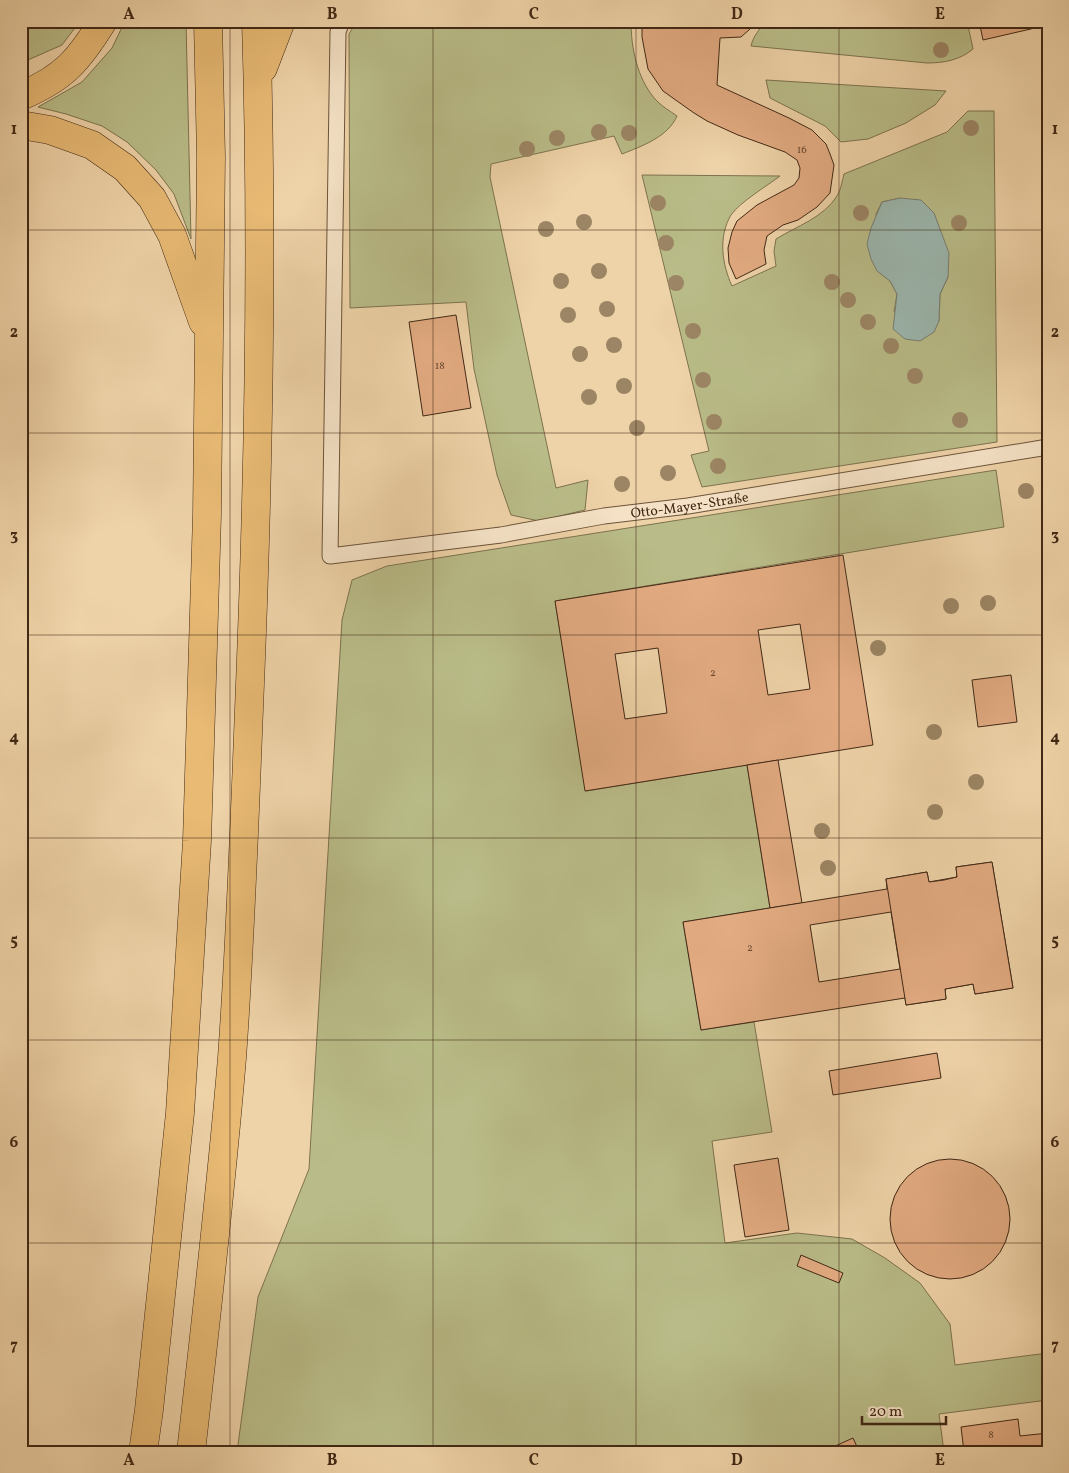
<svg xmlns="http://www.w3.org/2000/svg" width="1069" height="1473" viewBox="0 0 1069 1473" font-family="Vollkorn,serif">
	<rect width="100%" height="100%" fill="#efd3a8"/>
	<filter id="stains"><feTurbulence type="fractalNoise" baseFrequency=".004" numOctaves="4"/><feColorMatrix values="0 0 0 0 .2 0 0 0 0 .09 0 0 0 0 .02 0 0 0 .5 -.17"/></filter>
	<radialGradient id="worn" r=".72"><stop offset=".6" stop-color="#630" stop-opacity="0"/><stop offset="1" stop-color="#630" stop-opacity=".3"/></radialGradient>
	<g fill="#b9bc88" stroke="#7d724e" fill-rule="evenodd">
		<polygon points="21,21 80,21 62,45 21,63"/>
		<polygon points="125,21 186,21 191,239 174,194 156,170 127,142 102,126 66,114 38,107 82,82 112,48"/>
		<path d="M357 21H631C631 48 637 78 655 99 661 106 670 111 677 116 668 137 642 146 622 154L614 136 491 164 490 177 556 488 588 480 585 510 539 521 511 515 497 475 474 369 466 302 350 308 349 34Z"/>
		<path d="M763 21H967L973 49C960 60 944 63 927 63L751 46C754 33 760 32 763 21Z"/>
		<polygon points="766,80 946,91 935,105 906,123 868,139 841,142 825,126 770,98"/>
		<path d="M968 111H994L997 442 702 487 691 455 709 451 642 175 780 176C767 186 740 202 731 215 718 237 722 264 732 286L776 266 774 251 776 239C797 226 823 218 837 196 841 190 842 181 844 174L947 132ZM900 198 948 277 940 294 939 321 894 312 897 294 890 281 876 214 882 202Z"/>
		<polygon points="996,470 1004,527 555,601 586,791 747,765 770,908 683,922 701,1030 754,1022 772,1132 712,1141 725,1243 797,1233 852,1239 885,1258 920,1283 950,1324 955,1365 1048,1353 1048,1400 939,1414 944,1452 237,1452 258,1297 309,1169 342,620 352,580 387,566"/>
	</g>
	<polygon fill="#9bb7af" stroke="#777e71" points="900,198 921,200 934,213 949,253 948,277 940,294 939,321 934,332 920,341 905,339 893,329 897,294 890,281 877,271 871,259 867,244 871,228 882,202"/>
	<g fill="#e3ab82" stroke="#412815" fill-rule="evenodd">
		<polygon points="642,21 752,21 750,29 741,37 720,38 717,85 789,118 812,130 826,144 830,154 834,165 830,193 817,207 798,220 783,225 767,236 764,250 766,264 736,279 729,263 728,248 732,232 737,221 757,205 794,185 799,178 800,168 797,160 785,152 738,135 707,121 694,113 663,91 648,69 642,37"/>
		<polygon points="979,21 1048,21 1048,25 983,40"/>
		<polygon points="456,315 471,408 423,416 409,322"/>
		<path d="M843 555 873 745 585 791 555 601ZM800 624 810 689 768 695 758 630ZM658 648 667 713 625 719 615 654Z"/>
		<polygon points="1011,675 1017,722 978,727 972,680"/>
		<polygon points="778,760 802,903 770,908 747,765"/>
		<path d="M992 862 1013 988 975 994 973 984 945 989 946 999 906 1005 905 998 701 1030 683 922 887 889 886 879 927 872 929 882 957 877 956 867ZM891 912 900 969 819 982 810 925Z"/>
		<polygon points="992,862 1013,988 975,994 973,984 945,989 946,999 906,1005 886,879 927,872 929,882 944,880 957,877 956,867"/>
		<polygon points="937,1053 941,1078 833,1095 829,1071"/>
		<polygon points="778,1158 789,1230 745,1237 734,1165"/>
		<circle cx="950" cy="1219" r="60"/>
		<polygon points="801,1255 843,1273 839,1283 797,1266"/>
		<polygon points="1018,1419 1020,1436 1048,1433 1048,1452 964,1452 961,1427"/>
		<polygon points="853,1438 859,1451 822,1452"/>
	</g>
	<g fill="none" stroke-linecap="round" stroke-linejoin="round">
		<defs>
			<g id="service">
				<path id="s1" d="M342 21 338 32 330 556 501 535 604 516 688 506 1048 447"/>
			</g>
			<g id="trunk">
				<polyline points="263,68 281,21"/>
				<path d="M21 96C64 78 79 60 103 21"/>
				<polyline points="21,125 50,130 92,145 125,168 152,198 172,235 203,322"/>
				<polyline points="143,1452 149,1410 180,1113 197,841 207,515 211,157 208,21"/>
				<path d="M191 1452C206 1321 221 1189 232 1058 241 933 245 808 250 684 259 463 263 242 256 21"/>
			</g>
		</defs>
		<use href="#service" stroke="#6c533a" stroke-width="17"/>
		<use href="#trunk" stroke="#412815" stroke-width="29"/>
		<use href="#service" stroke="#f5e2c6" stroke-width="15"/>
		<use href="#trunk" stroke="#e8ba74" stroke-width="28"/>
	</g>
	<g fill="#9c8564">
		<circle cx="941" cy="50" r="8"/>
		<circle cx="971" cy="128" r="8"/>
		<circle cx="599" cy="132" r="8"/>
		<circle cx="629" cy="133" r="8"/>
		<circle cx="557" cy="138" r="8"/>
		<circle cx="527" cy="149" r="8"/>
		<circle cx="658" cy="203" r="8"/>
		<circle cx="861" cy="213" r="8"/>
		<circle cx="584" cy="222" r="8"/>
		<circle cx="959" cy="223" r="8"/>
		<circle cx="546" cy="229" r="8"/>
		<circle cx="666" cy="243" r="8"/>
		<circle cx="599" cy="271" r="8"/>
		<circle cx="561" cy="281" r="8"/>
		<circle cx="832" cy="282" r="8"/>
		<circle cx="676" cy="283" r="8"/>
		<circle cx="848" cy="300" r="8"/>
		<circle cx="607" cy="309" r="8"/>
		<circle cx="568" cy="315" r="8"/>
		<circle cx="868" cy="322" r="8"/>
		<circle cx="693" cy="331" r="8"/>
		<circle cx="614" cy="345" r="8"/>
		<circle cx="891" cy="346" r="8"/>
		<circle cx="580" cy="354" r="8"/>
		<circle cx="915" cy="376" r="8"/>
		<circle cx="703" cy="380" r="8"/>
		<circle cx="624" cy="386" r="8"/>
		<circle cx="589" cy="397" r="8"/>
		<circle cx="960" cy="420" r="8"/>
		<circle cx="714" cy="422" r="8"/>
		<circle cx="637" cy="428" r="8"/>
		<circle cx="718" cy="466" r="8"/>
		<circle cx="668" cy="473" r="8"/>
		<circle cx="622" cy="484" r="8"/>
		<circle cx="1026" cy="491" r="8"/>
		<circle cx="988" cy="603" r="8"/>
		<circle cx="951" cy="606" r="8"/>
		<circle cx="878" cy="648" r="8"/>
		<circle cx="934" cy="732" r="8"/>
		<circle cx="976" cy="782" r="8"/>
		<circle cx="935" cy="812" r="8"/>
		<circle cx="822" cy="831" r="8"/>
		<circle cx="828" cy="868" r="8"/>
	</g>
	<path fill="none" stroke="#412815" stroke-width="1" stroke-opacity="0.55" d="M230 21V1452M433 21V1452M636 21V1452M839 21V1452M21 230H1048M21 433H1048M21 635H1048M21 838H1048M21 1040H1048M21 1243H1048"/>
	<g text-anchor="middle" stroke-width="4.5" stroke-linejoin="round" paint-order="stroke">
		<g font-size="11" fill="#6a4930">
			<text x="802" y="153">16</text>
			<text x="440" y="369">18</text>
			<text x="713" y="676">2</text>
			<text x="750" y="951">2</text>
			<text x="991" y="1438">8</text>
		</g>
		<g font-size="14" fill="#412815" stroke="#f5e2c6">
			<text dy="5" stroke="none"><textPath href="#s1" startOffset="899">Otto-Mayer-Straße</textPath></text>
		</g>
	</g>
	<rect width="1069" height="1473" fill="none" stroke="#efd3a8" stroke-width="55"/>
	<path d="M862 1416v8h84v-8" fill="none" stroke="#412815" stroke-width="2.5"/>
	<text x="869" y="1416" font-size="15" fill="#412815" stroke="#f5e2c6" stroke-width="4" paint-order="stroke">20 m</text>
	<rect x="28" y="28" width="1014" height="1418" fill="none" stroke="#412815" stroke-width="2"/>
	<g font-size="16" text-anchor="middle" font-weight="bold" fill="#412815">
		<text x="129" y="19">A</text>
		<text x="332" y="19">B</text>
		<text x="534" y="19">C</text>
		<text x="737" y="19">D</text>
		<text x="940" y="19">E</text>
		<text x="14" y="134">1</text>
		<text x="1055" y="134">1</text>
		<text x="14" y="337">2</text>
		<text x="1055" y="337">2</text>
		<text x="14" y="540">3</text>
		<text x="1055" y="540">3</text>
		<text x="14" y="742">4</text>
		<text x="1055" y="742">4</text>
		<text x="14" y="945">5</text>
		<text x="1055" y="945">5</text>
		<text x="14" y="1147">6</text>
		<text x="1055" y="1147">6</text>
		<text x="14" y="1350">7</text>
		<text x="1055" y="1350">7</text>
		<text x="129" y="1465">A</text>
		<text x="332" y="1465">B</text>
		<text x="534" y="1465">C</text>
		<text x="737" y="1465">D</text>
		<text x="940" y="1465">E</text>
	</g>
	<rect width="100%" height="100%" filter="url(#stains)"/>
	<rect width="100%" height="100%" fill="url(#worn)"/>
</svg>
